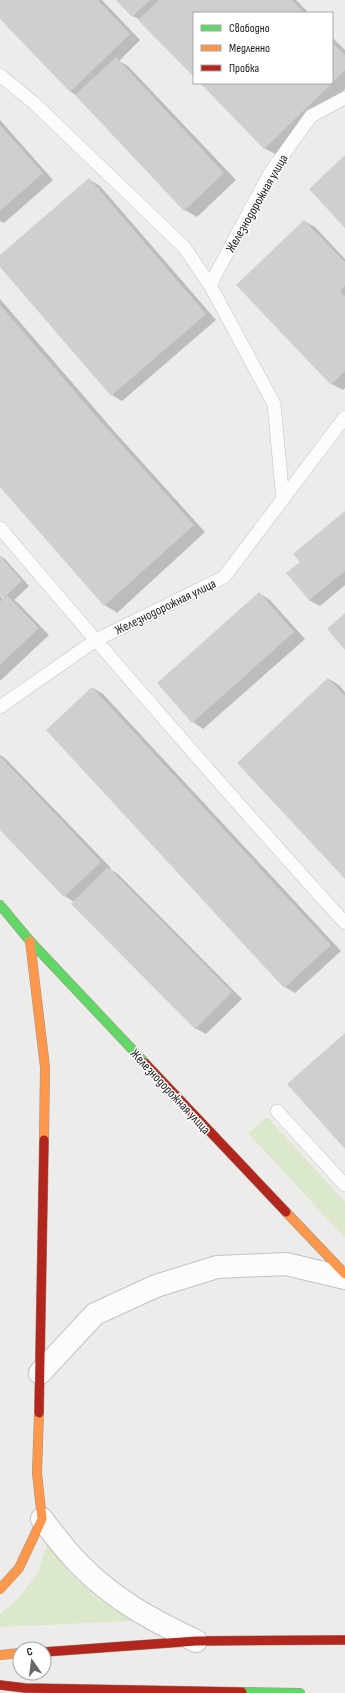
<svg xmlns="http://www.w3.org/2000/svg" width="345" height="1693" viewBox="0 0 345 1693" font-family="'Sofia Sans Condensed',sans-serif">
	<rect width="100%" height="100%" fill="#eeecea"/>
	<g fill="#dce8cc">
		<polygon points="267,1117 345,1202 345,1238 248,1133"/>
		<polygon points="51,1534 69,1572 97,1598 133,1621 0,1627 0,1614 18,1599 37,1574"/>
	</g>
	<g fill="#0003">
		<polygon points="0,0 102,0 140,40 119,61 128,66 236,180 197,217 185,210 76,95 71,92 0,17"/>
		<polygon points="118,0 296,0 309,13 194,13 194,76 140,20 133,16"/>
		<polygon points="332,37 345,50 345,89 277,155 264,148 201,83 332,83"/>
		<polygon points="0,120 53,180 4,223 0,221"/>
		<polygon points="90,180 100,186 216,320 122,401 112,395 0,266 0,256"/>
		<polygon points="304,221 315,227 345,259 345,388 343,390 332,384"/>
		<polygon points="0,299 114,431 205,532 117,613 105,605 0,485"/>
		<polygon points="345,512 345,585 320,606 309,600 301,562"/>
		<polygon points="0,556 5,559 29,586 14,600 18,603 49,635 0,681 0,596 4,600 5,598 0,595"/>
		<polygon points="259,593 270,600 305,639 203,729 193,722 158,683"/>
		<polygon points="329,679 339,685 345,692 345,877"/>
		<polygon points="93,688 103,694 341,951 295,993 285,987"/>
		<polygon points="0,755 5,758 111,868 110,869 119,875 242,999 206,1034 195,1028 74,902 65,896 0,829"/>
	</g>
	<g fill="#d1cfcd">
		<polygon points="0,0 98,0 130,34 70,92 0,19"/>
		<polygon points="116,0 150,0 132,17"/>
		<polygon points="159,0 292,0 304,13 194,13 194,77 138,20"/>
		<polygon points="332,42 345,55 345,70 332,83"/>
		<polygon points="116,57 224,173 184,211 75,95"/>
		<polygon points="200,83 332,83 264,149"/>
		<polygon points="0,125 43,173 0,211"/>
		<polygon points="345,155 345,228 309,189"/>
		<polygon points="89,178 206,314 111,396 0,267 0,255"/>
		<polygon points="304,220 345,262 345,285 340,291 345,296 345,371 331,385 236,285"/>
		<polygon points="0,305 102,423 194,525 104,606 0,487"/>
		<polygon points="345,511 345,571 309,600 286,573 300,562 293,554"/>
		<polygon points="0,556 22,581 3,598 0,595"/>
		<polygon points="259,592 294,632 192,723 157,683"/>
		<polygon points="7,595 39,628 0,665 0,602"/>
		<polygon points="345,613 345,650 327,629"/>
		<polygon points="328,678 345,696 345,879 237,763"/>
		<polygon points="92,687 331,945 284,988 46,730"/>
		<polygon points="0,756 101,862 64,897 0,830"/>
		<polygon points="108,867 232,992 195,1029 71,904"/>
		<polygon points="345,1033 345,1149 287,1084"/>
	</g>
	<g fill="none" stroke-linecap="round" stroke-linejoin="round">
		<defs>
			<g id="lane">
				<polyline points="0,75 34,103 184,247 210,285 274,404 283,500"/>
				<polyline points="210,285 270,173 311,116 345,98"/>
				<path d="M0 528C113 661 228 794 345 923"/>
				<polyline points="0,707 96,640 224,577 345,417"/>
				<polyline points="277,1111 345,1185"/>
			</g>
			<g id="street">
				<polyline points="40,1373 95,1314 156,1286 217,1267 286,1264 345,1278"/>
				<path d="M42 1519C54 1535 67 1552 81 1566 116 1601 152 1620 196 1641"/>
			</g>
			<g id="fast">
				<polyline points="0,905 30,941 145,1063"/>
				<polyline points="242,1692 300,1693"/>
			</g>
			<g id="slow">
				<polyline points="30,941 45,1067 44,1140"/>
				<polyline points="286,1212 345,1274"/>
				<polyline points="0,1589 19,1568 42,1519 37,1473 39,1413"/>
				<polyline points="0,1655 20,1653"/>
			</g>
			<g id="jam">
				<polyline points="145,1063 286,1212"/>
				<polyline points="39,1413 44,1140"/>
				<polyline points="44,1652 196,1641 345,1640"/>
				<polyline points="0,1685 25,1688 242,1692"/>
			</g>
		</defs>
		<use href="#lane" stroke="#c4c3c2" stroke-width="14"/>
		<use href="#street" stroke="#c4c3c2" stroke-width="24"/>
		<use href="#fast" stroke="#959683" stroke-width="10"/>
		<use href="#slow" stroke="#959683" stroke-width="10"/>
		<use href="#jam" stroke="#959683" stroke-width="10"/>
		<use href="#lane" stroke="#fcfcfc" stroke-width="13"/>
		<use href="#street" stroke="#fcfcfc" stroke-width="22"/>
		<use href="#fast" stroke="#63d668" stroke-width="9"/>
		<use href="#slow" stroke="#ff974d" stroke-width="9"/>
		<use href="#jam" stroke="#b3261e" stroke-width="9"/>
	</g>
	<g text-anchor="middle" stroke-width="3" stroke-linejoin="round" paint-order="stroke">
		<g font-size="13" fill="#202020" stroke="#fff">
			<text transform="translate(256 203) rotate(-60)" y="5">Железнодорожная улица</text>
			<text transform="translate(165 606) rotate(-26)" y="5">Железнодорожная улица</text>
			<text transform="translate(171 1091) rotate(47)" y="5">Железнодорожная улица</text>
		</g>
	</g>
	<rect x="193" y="12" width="140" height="72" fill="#ffffff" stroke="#a6a6a6"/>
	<rect x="201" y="25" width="20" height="6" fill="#63d668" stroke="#a6a6a6"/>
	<text x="229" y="32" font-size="12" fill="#202020">Свободно</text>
	<rect x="201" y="45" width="20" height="6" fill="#ff974d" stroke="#a6a6a6"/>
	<text x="229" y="52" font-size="12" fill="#202020">Медленно</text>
	<rect x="201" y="65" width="20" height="6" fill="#b3261e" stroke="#a6a6a6"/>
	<text x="229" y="72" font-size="12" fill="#202020">Пробка</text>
	<g transform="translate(32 1661) rotate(346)"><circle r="19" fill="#ffffff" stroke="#a6a6a6"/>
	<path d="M0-3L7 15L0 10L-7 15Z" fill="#686767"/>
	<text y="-6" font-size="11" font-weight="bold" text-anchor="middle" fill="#202020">С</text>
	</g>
</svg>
